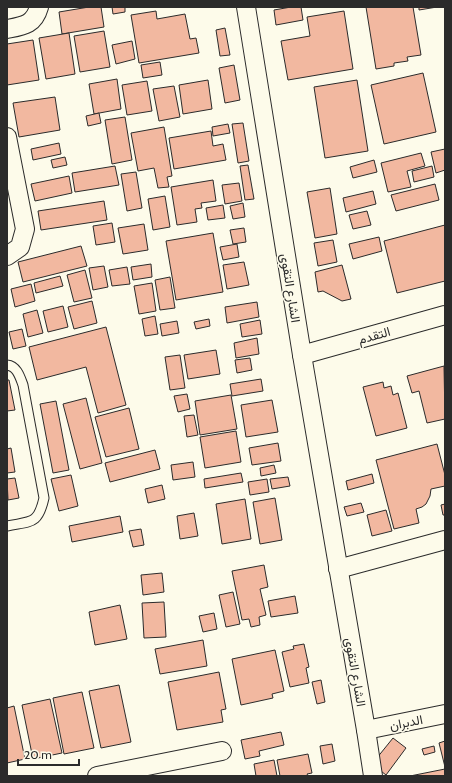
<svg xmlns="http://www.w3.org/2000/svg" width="452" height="783" viewBox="0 0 452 783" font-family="Cabin,Vazirmatn,sans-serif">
	<rect width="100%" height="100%" fill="#fdfbea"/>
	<g fill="#f2b8a0" stroke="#2b2b2b">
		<polygon points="89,7 101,7 104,27 62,34 59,12"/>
		<polygon points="112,7 125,7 125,12 113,14"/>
		<polygon points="291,7 301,7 303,20 276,25 274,10"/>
		<polygon points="366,7 413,7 421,55 407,57 408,61 394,63 394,66 376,69"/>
		<polygon points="419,7 437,7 419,10"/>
		<polygon points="156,11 157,19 185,14 190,39 196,38 199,53 139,63 131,15"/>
		<polygon points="344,11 353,69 288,80 281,41 310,36 307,17"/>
		<polygon points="225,28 230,55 220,56 216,30"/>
		<polygon points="104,31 110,67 80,72 74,36"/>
		<polygon points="69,33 75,74 46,79 39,38"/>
		<polygon points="33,40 39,80 7,85 7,44"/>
		<polygon points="132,41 135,59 116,64 112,45"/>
		<polygon points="160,62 162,75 143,78 141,65"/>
		<polygon points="234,65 240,100 225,103 219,68"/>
		<polygon points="423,73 436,132 384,144 371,85"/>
		<polygon points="117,79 121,109 94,114 89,84"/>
		<polygon points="208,80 212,109 183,114 179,85"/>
		<polygon points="357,80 368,151 325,158 314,87"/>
		<polygon points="147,81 152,111 127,115 122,85"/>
		<polygon points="174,86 180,117 159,121 153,89"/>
		<polygon points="55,97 60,130 19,137 13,103"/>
		<polygon points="99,113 101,123 88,126 86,116"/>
		<polygon points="125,117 132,160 112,164 105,120"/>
		<polygon points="243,123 249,161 238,163 232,124"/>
		<polygon points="228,124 230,133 213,136 212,127"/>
		<polygon points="164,127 172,176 167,177 169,187 158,188 154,168 138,171 131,133"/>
		<polygon points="211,131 213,146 223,144 226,160 174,169 169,138"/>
		<polygon points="59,143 61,154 33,160 31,149"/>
		<polygon points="445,149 445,170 436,173 431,152"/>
		<polygon points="421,153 425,166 407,171 411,187 388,192 381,163"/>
		<polygon points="65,157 67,165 53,168 51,160"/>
		<polygon points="374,160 377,172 353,178 350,167"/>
		<polygon points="248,165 254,199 245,200 240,166"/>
		<polygon points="115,166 119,185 75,192 72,173"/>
		<polygon points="432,166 434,177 414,182 412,171"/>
		<polygon points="136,172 142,208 127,211 121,174"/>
		<polygon points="69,176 72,193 35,201 31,184"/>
		<polygon points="213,180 216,201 201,203 202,208 195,209 197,222 177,225 171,187"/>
		<polygon points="239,183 242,201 225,204 222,185"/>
		<polygon points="435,184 439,200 396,211 391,195"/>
		<polygon points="330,188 337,234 315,238 307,192"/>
		<polygon points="373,191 376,204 346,212 343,198"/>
		<polygon points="165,196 170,227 153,230 148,199"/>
		<polygon points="104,201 107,220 41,230 38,211"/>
		<polygon points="243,203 245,217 233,219 230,206"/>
		<polygon points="223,205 225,218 208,220 206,208"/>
		<polygon points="367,211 371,225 353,229 349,215"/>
		<polygon points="112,223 115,242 96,245 93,226"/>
		<polygon points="144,224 148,250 123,254 118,228"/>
		<polygon points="445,225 445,281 397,293 384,241"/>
		<polygon points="244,228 246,242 233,244 230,230"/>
		<polygon points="213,233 223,292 176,300 166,241"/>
		<polygon points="379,237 382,251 353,259 349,244"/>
		<polygon points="333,240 337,262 318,266 314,243"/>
		<polygon points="237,244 239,257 223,260 220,247"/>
		<polygon points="81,246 87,266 23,282 18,262"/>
		<polygon points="244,262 249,285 227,289 223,265"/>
		<polygon points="151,264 152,277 133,280 131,267"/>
		<polygon points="342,265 351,299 342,301 323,291 318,292 315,272"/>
		<polygon points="104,266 108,287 93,290 89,268"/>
		<polygon points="127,267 130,284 112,286 109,270"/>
		<polygon points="85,270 92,298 74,302 67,275"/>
		<polygon points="60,276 63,286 36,293 34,283"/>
		<polygon points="170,277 175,308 160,310 155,280"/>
		<polygon points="152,283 156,311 139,314 134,286"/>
		<polygon points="31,284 35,301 15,307 11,289"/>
		<polygon points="92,301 97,323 74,329 68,307"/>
		<polygon points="257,302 259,317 227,323 225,307"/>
		<polygon points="63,306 68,327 48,332 43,311"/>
		<polygon points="37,310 43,333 28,337 23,314"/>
		<polygon points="155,316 158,334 145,336 142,319"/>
		<polygon points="209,319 210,326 196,329 194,322"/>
		<polygon points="260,320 262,334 242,337 240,324"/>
		<polygon points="177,321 179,333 162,336 160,324"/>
		<polygon points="106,327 126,405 98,413 86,367 37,380 29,347"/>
		<polygon points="22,329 26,346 13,349 9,332"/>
		<polygon points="257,338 259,354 236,358 234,343"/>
		<polygon points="216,350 220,374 188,379 184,355"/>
		<polygon points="180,355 185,388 170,390 165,357"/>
		<polygon points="250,358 252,370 237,373 235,360"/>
		<polygon points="444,366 445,419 427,423 419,391 412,393 407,376"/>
		<polygon points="261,379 263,391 232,396 230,384"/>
		<polygon points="7,380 9,380 15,410 7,411"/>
		<polygon points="383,382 384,388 391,386 393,395 398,393 407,428 376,436 363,387"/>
		<polygon points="187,394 190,409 178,412 174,396"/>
		<polygon points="231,395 237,429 200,435 195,401"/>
		<polygon points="86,398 102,463 80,469 63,404"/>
		<polygon points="272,400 278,432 246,437 241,405"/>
		<polygon points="56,401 69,470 53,473 40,404"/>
		<polygon points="129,408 139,449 106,457 95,417"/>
		<polygon points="194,415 198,435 187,437 184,416"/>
		<polygon points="236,431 241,462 205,468 200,437"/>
		<polygon points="278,443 281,461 252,465 249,448"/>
		<polygon points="437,444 445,475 445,486 431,489 430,496 426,504 422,507 416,509 419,523 394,529 376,460"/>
		<polygon points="11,448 15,472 7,473 7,449"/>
		<polygon points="155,450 160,469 110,482 105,463"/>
		<polygon points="193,462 195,477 173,480 171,465"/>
		<polygon points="274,465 276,473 261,476 260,468"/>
		<polygon points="241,473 243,482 205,488 204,479"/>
		<polygon points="372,474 374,483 348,490 346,481"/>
		<polygon points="71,475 78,506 59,511 51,479"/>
		<polygon points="288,477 290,486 272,489 270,479"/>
		<polygon points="15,478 19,498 8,500 7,479"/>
		<polygon points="267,479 269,492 250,495 248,482"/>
		<polygon points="162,485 165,499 148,503 145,489"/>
		<polygon points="275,498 282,540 260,544 253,502"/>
		<polygon points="245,499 251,539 222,544 216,504"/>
		<polygon points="361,503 364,512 347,516 344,507"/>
		<polygon points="445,504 445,515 443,515 441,505"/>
		<polygon points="386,510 392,531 372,536 367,515"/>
		<polygon points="194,513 198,536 180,539 177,516"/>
		<polygon points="120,516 123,532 72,542 69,526"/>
		<polygon points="141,529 144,545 133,547 129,531"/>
		<polygon points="264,565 268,587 260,589 266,615 259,617 260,625 251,627 249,619 242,620 232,571"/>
		<polygon points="162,573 164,592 143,595 141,575"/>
		<polygon points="233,592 240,624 226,627 219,595"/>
		<polygon points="295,596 298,613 271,617 268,601"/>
		<polygon points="164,602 166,637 144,638 142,603"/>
		<polygon points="120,605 127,639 95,645 89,612"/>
		<polygon points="214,613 217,629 203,632 199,616"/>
		<polygon points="203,640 207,666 160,674 155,649"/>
		<polygon points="304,644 309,667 306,668 309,683 290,687 282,652 294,649 293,646"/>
		<polygon points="275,650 284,691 272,694 273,698 241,705 232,659"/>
		<polygon points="219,672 226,709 221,710 223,722 177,730 168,682"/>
		<polygon points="321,680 325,702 317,704 312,682"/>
		<polygon points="119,685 131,742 101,748 89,691"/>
		<polygon points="82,692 94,748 64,754 53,698"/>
		<polygon points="50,699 62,753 33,759 22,705"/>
		<polygon points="14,706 25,759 7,763 7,708"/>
		<polygon points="281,732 284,745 259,751 260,756 245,759 241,740"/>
		<polygon points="393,738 406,748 386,775 372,764"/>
		<polygon points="445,741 445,767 439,743"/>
		<polygon points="332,744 335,761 323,764 320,746"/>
		<polygon points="434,746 435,752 424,755 422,749"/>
		<polygon points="308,754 312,773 307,774 308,776 280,776 277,760"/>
		<polygon points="274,760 277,776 256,776 254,764"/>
		<polygon points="445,769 445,776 410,776"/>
	</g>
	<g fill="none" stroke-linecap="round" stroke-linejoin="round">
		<defs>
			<path id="service" d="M7 365C17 366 20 377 23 385L44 498C38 525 31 521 7 526"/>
			<g id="minor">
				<polyline points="246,7 302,355 366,730 373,776"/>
				<path d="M7 29C23 26 34 25 39 7"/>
				<polyline points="7,137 25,229 20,247 7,256"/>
				<polyline points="302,355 445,315"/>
				<polyline points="338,569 445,540"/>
				<polyline points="366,730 445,714"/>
				<polyline points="97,776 222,751"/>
			</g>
		</defs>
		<use href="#service" stroke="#2b2b2b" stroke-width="11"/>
		<use href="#minor" stroke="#2b2b2b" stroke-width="20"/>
		<use href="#service" stroke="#fdfbea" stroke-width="9"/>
		<use href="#minor" stroke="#fdfbea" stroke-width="18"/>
	</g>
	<g text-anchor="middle" stroke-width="3" stroke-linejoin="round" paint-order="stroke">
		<g font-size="13" fill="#2b2b2b" stroke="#fdfbea">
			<text transform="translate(291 288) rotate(81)" y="5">الشارع التقوى</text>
			<text transform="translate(374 335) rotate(-16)" y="5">التقدم</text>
			<text transform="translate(356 672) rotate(80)" y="5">الشارع التقوى</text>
			<text transform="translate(406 722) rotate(-11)" y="5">الدبران</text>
		</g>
	</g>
	<rect width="452" height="783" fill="none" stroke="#2b2b2b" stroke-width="16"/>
	<path d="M18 759v6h61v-6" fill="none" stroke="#2b2b2b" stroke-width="2"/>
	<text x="24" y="759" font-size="12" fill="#2b2b2b" stroke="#fdfbea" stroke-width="3" paint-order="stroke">20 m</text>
</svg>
